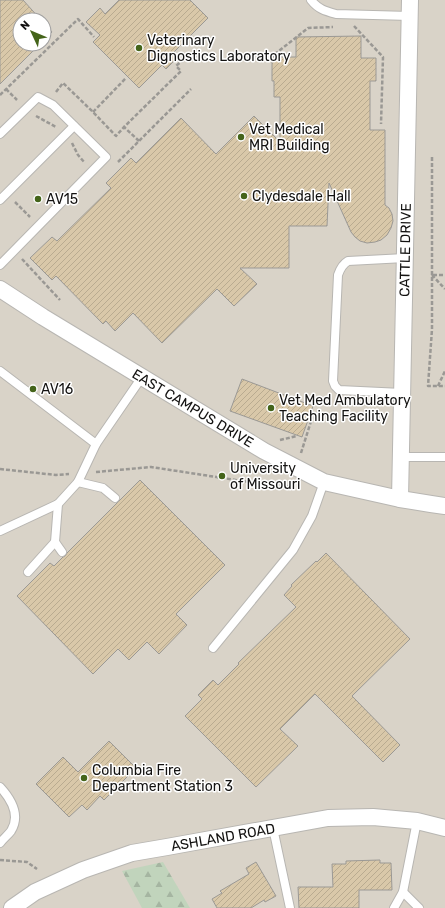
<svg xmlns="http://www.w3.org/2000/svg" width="445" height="908" viewBox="0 0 445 908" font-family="Rubik,sans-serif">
	<defs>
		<pattern id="forest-firs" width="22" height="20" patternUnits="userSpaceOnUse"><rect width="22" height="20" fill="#c1d4bc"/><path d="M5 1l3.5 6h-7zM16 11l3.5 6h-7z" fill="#a5b5a1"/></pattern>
		<pattern id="building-hatch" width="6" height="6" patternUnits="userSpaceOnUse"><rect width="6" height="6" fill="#d9c8a9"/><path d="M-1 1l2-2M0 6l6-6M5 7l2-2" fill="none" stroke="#b9ab90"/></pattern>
	</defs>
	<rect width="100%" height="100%" fill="#e3e1dc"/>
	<path fill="#d9d3c8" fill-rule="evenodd" d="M0 0H445V908H0ZM20 20H44V44H20Z"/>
	<polygon fill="url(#forest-firs)" points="163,862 190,908 142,908 122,871"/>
	<g fill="url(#building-hatch)" stroke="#9b9995">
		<polygon points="0,0 23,0 41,20 20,20 20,44 40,44 0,84"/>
		<polygon points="119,0 190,0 208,18 172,54 177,58 166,69 162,65 139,88 93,42 100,35 86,22 100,8 105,14"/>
		<polygon points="44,23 52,32 44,40"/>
		<polygon points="361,36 361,58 376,58 376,81 370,81 370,130 385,130 385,205 389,208 392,214 393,221 391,228 387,235 381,240 375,242 367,243 360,241 355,237 351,232 329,183 327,226 289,226 289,268 240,268 257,284 234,306 217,289 162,343 133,313 115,331 106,321 103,324 56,276 52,280 30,258 52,237 57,241 111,188 106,183 131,158 136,163 181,118 216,154 254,116 280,142 280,97 274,97 274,81 272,81 272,57 296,57 296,37"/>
		<polygon points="242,379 313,406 302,437 230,411"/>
		<polygon points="140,480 225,565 176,614 187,625 159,654 147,642 129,660 118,649 93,674 17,596 50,563 54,566 63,557 65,556 67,553"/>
		<polygon points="326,553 410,639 352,696 400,745 383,762 315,694 280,729 298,746 256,787 185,716 202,699 198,695 213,680 218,685 239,664 238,663 296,607 284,595 292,586 291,585 316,561 317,562"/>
		<polygon points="109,741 136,768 104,800 100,796 87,810 82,805 69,817 36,784 63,757 78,772"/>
		<polygon points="380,860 380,863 391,863 392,890 359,890 359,908 299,908 298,887 333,887 332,864 346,864 346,861"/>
		<polygon points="256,862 276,896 265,902 264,900 251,908 217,908 212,899 222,893 220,891 249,874 246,868"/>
	</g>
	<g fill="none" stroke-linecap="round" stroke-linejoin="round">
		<defs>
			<g id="lane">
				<path d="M311 0C318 9 325 11 336 14L410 16"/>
				<polyline points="0,134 38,97 53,105 106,157 0,265"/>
				<polyline points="0,200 74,126"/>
				<polyline points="0,371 96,444"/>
				<path d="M402 393 339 390 335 386 333 381 338 275C340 269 343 264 348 261L405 258"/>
				<polyline points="401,457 445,457"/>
				<polyline points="78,482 103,488 115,498"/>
				<polyline points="58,504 55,542 62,552"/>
				<polyline points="0,531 58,504 78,482 96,444 142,377"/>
				<polyline points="28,572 55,542"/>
				<polyline points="213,648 293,550 312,516 324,482"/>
				<path d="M0 787C11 799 21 815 11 831 8 835 3 839 0 843"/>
				<polyline points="273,828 290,908"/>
				<polyline points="403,892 419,908"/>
				<polyline points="394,908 403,892 417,821"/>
			</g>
			<g id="street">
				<polyline points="0,289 43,317 264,451 324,482 400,499 431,504 445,506"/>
				<polyline points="400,499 410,0"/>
				<polyline points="12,908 35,892 83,870 132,853 167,847 328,818 373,817 417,821 445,828"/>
			</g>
		</defs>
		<use href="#lane" stroke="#b8b6b2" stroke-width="10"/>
		<use href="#street" stroke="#b8b6b2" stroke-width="18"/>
		<g stroke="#9a9894" stroke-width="2.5" stroke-dasharray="4 2" stroke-linecap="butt">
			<polyline points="354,26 383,57 381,124"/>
			<polyline points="270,58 308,28 333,27"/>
			<polyline points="6,89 17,100"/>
			<polyline points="56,92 63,83 93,112 116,136 124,127"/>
			<polyline points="0,95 78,19 94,37"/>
			<polyline points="93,112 126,78"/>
			<polyline points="36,116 56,127"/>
			<polyline points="139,141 124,127 181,71 176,66 190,54 204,57"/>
			<polyline points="72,143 78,155 85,163"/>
			<polyline points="432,157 432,329 428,386 445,386"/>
			<polyline points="118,162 191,89"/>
			<polyline points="15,202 30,217"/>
			<polyline points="22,259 60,300"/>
			<polyline points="432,275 445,289"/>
			<polyline points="433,275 445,275"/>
			<polyline points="438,386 445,371"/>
			<polyline points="280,440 297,436"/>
			<polyline points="301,453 312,418 308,418"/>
			<polyline points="0,469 56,475 69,474"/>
			<polyline points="96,472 151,467 249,482 295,487"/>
			<polyline points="0,860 27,862 37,869"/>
		</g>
		<use href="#lane" stroke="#fff" stroke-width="8"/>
		<use href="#street" stroke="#fff" stroke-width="16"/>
	</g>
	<g fill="#44641a" stroke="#fff" stroke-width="1.5">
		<circle cx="139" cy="48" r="4"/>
		<circle cx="241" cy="137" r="4"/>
		<circle cx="244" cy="196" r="4"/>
		<circle cx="38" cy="199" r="4"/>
		<circle cx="33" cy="389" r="4"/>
		<circle cx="271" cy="408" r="4"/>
		<circle cx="222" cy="476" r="4"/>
		<circle cx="84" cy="778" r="4"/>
	</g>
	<g text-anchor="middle" stroke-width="3" stroke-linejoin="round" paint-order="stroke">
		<g font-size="14" fill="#131211" stroke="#fff" text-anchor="start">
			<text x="147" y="45">Veterinary<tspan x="147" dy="16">Dignostics Laboratory</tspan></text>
			<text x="249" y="134">Vet Medical<tspan x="249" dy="16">MRI Building</tspan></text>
			<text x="252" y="201">Clydesdale Hall</text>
			<text x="46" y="204">AV15</text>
			<text x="41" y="394">AV16</text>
			<text x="279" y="405">Vet Med Ambulatory<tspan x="279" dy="16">Teaching Facility</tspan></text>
			<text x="230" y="473">University<tspan x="230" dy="16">of Missouri</tspan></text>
			<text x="92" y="775">Columbia Fire<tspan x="92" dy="16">Department Station 3</tspan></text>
		</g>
		<g font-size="14" fill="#131211" stroke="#fff">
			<text transform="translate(405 250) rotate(-89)" y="5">CATTLE DRIVE</text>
			<text transform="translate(193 408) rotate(31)" y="5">EAST CAMPUS DRIVE</text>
			<text transform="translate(223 837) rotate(-10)" y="5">ASHLAND ROAD</text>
		</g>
	</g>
	<g transform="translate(32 32) rotate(314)"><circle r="19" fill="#ffffff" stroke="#a1a0a0"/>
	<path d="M0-3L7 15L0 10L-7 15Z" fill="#44641a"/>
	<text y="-6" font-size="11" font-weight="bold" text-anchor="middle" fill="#131211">N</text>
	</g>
</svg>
